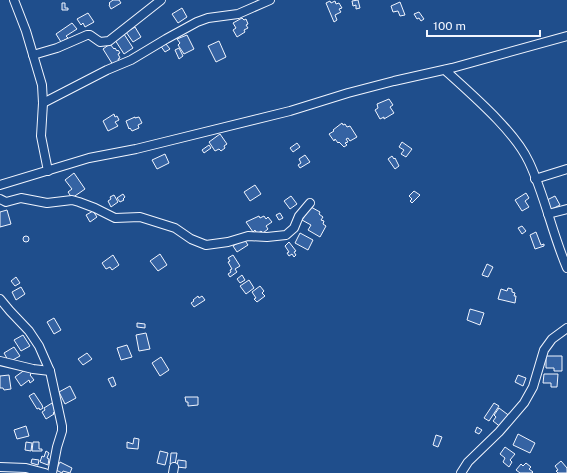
<svg xmlns="http://www.w3.org/2000/svg" width="567" height="473" viewBox="0 0 567 473" font-family="'Public Sans',sans-serif">
	<rect width="100%" height="100%" fill="#1f4e8c"/>
	<g fill="#3563a3" stroke="#f2f6ff">
		<polygon points="113,0 119,0 121,3 111,9 109,5 110,4 109,3"/>
		<polygon points="358,0 360,8 356,9 356,5 353,6 352,1"/>
		<polygon points="330,1 331,3 335,1 336,4 339,3 342,8 339,9 341,12 335,15 337,20 334,22 326,3"/>
		<polygon points="400,2 405,15 400,16 398,11 393,12 391,6"/>
		<polygon points="62,3 65,3 65,8 68,8 68,10 62,10"/>
		<polygon points="182,8 187,17 178,23 172,14"/>
		<polygon points="419,12 424,19 421,21 419,18 417,19 414,14"/>
		<polygon points="88,13 94,22 85,27 83,23 81,25 77,19"/>
		<polygon points="242,18 244,20 246,19 248,24 246,25 248,28 244,30 245,32 237,37 233,30 236,28 233,23"/>
		<polygon points="72,23 77,29 66,36 68,38 61,42 56,34"/>
		<polygon points="135,27 141,37 133,42 126,32"/>
		<polygon points="124,34 133,48 124,54 115,40"/>
		<polygon points="187,35 194,49 184,54 178,45 180,43 177,39"/>
		<polygon points="219,41 226,57 216,62 208,46"/>
		<polygon points="164,43 165,45 166,44 170,49 165,52 160,45"/>
		<polygon points="110,44 114,49 115,48 117,51 118,50 120,53 118,54 120,58 118,59 119,61 113,65 103,49"/>
		<polygon points="179,48 183,56 179,59 175,50"/>
		<polygon points="389,99 393,105 390,107 394,113 384,119 384,117 380,119 375,110 378,108 377,104"/>
		<polygon points="114,114 115,117 117,116 119,120 115,122 118,126 108,131 103,121"/>
		<polygon points="135,117 135,118 139,117 142,123 138,125 139,128 132,131 130,128 129,129 126,121"/>
		<polygon points="342,123 343,125 345,124 347,127 350,126 357,137 350,141 348,138 346,139 348,142 345,143 347,145 344,147 339,142 338,143 335,139 334,141 329,134 334,131 333,130"/>
		<polygon points="220,134 227,144 224,146 225,148 221,151 219,149 215,151 209,142"/>
		<polygon points="402,142 412,149 406,157 401,154 404,150 399,147"/>
		<polygon points="297,143 300,147 293,152 290,148"/>
		<polygon points="209,145 211,148 204,153 202,150"/>
		<polygon points="165,154 169,163 157,169 152,160"/>
		<polygon points="305,155 310,162 300,168 298,165 301,163 299,159"/>
		<polygon points="392,156 394,159 395,158 399,166 395,169 388,159"/>
		<polygon points="74,173 85,189 72,198 68,192 72,189 65,180"/>
		<polygon points="255,185 261,194 250,201 244,192"/>
		<polygon points="414,191 420,195 412,203 410,201 412,199 409,196"/>
		<polygon points="526,193 529,198 525,201 529,207 522,211 515,200"/>
		<polygon points="123,194 125,197 123,199 124,200 120,202 117,198"/>
		<polygon points="114,195 118,202 111,207 108,201 111,199 110,197"/>
		<polygon points="291,196 297,204 290,209 284,201"/>
		<polygon points="555,196 560,205 550,210 545,201"/>
		<polygon points="311,207 320,212 319,214 323,217 321,220 324,221 323,224 326,226 320,237 308,230 311,225 302,220"/>
		<polygon points="7,210 11,224 0,227 0,212"/>
		<polygon points="93,211 97,217 90,222 86,215"/>
		<polygon points="280,213 283,218 279,220 276,215"/>
		<polygon points="259,216 260,218 264,216 266,219 268,217 272,222 266,226 268,229 263,233 261,231 257,234 255,230 253,232 246,222"/>
		<polygon points="522,226 526,231 522,234 518,228"/>
		<polygon points="536,232 541,245 544,244 544,246 535,249 530,235"/>
		<polygon points="300,233 313,240 308,250 295,243"/>
		<circle cx="26" cy="239" r="3"/>
		<polygon points="244,239 248,245 237,252 233,246"/>
		<polygon points="289,242 296,251 294,252 296,255 294,257 292,254 289,256 287,253 289,252 285,246"/>
		<polygon points="160,254 167,265 158,271 150,261"/>
		<polygon points="113,255 119,265 112,270 110,267 106,269 102,263"/>
		<polygon points="233,255 240,266 235,269 237,272 230,277 228,274 231,272 230,270 232,269 228,262 230,261 228,258"/>
		<polygon points="487,264 493,267 488,277 482,275"/>
		<polygon points="242,275 245,280 240,283 237,279"/>
		<polygon points="16,277 20,283 15,286 11,281"/>
		<polygon points="249,280 254,288 246,294 240,286"/>
		<polygon points="260,286 264,291 262,293 265,296 257,302 254,299 256,298 252,292"/>
		<polygon points="21,287 25,294 16,300 12,292"/>
		<polygon points="508,288 512,289 512,292 515,293 514,296 516,296 515,303 498,299 501,289 507,291"/>
		<polygon points="198,296 199,298 202,296 205,300 194,307 191,303 194,301 193,300"/>
		<polygon points="470,309 484,313 480,325 467,320"/>
		<polygon points="54,318 61,330 54,334 47,322"/>
		<polygon points="137,323 145,324 145,328 137,327"/>
		<polygon points="146,333 150,349 139,351 136,335"/>
		<polygon points="23,335 30,346 21,351 14,340"/>
		<polygon points="127,345 132,357 121,360 117,348"/>
		<polygon points="14,347 20,356 9,362 4,353"/>
		<polygon points="87,353 92,359 83,365 78,359"/>
		<polygon points="546,356 562,356 562,371 554,371 554,368 546,368"/>
		<polygon points="161,357 169,370 160,376 152,363"/>
		<polygon points="26,369 29,370 31,374 30,375 34,380 30,383 29,380 21,386 15,377"/>
		<polygon points="544,374 558,374 557,387 551,387 551,383 543,383"/>
		<polygon points="9,375 11,389 4,390 3,388 0,388 0,376"/>
		<polygon points="518,375 526,378 523,386 515,382"/>
		<polygon points="113,377 116,385 112,387 108,379"/>
		<polygon points="70,386 76,398 65,404 59,392"/>
		<polygon points="34,393 42,405 43,408 40,410 39,408 37,409 29,396"/>
		<polygon points="185,397 198,397 198,405 188,406 188,402 186,402"/>
		<polygon points="52,403 56,411 53,413 54,414 46,419 42,412 45,410 44,408"/>
		<polygon points="494,403 499,406 489,421 484,418"/>
		<polygon points="499,408 511,417 502,428 493,421 496,417 494,415"/>
		<polygon points="26,426 29,436 17,439 14,430"/>
		<polygon points="477,427 482,430 479,434 475,432"/>
		<polygon points="518,434 535,443 530,453 513,445"/>
		<polygon points="436,435 442,437 438,447 433,445"/>
		<polygon points="134,438 139,439 138,449 127,448 127,442 133,444"/>
		<polygon points="26,442 32,443 31,451 25,450"/>
		<polygon points="33,442 39,442 39,449 42,449 42,451 32,451"/>
		<polygon points="505,447 515,454 510,460 512,462 509,467 503,462 505,458 500,454"/>
		<polygon points="46,451 49,453 47,458 49,459 48,465 40,462 42,456 44,457"/>
		<polygon points="160,451 168,453 165,465 157,463"/>
		<polygon points="171,453 177,453 175,465 170,464"/>
		<polygon points="32,459 39,460 38,465 31,463"/>
		<polygon points="178,460 186,461 186,468 177,467"/>
		<polygon points="561,461 567,468 567,473 558,473 556,471 558,470 555,466"/>
		<polygon points="60,462 72,468 70,473 63,471 62,473 56,470"/>
		<polygon points="526,463 531,467 529,469 533,472 532,473 520,473 516,470 521,464 523,466"/>
	</g>
	<g fill="none" stroke-linecap="round" stroke-linejoin="round">
		<defs>
			<g id="minor">
				<polyline points="14,0 26,31 42,85 43,103 41,136 48,171"/>
				<polyline points="33,55 57,48 87,35 90,35 100,42 109,41 161,0"/>
				<path d="M445 70C471 94 514 130 529 162 545 196 552 233 567 268"/>
				<polyline points="43,103 107,70 131,60 166,39 197,22 208,18 238,14 270,0"/>
				<polyline points="535,179 567,169"/>
				<polyline points="0,185 89,158 136,149 290,111 348,93 394,81 452,68 567,36"/>
				<polyline points="0,199 6,202 21,198 47,203 72,200 79,202 95,208 115,218 140,217 175,228 191,239 206,245 228,242 248,236 267,237 286,235 294,228 299,216 310,203"/>
				<polyline points="548,214 567,209"/>
				<polyline points="0,299 10,311 29,331 39,346 50,371 62,426 62,431 57,447 52,473"/>
				<polyline points="0,361 33,369 50,371"/>
				<polyline points="0,467 26,468 45,473"/>
				<polyline points="173,473 174,467"/>
				<polyline points="461,473 468,462 499,432 524,403 533,387 544,350 552,339 567,328"/>
			</g>
		</defs>
		<use href="#minor" stroke="#f2f6ff" stroke-width="10"/>
		<use href="#minor" stroke="#1f4e8c" stroke-width="8"/>
	</g>
	<path d="M427 30v6h113v-6" fill="none" stroke="#f2f6ff" stroke-width="2"/>
	<text x="433" y="30" font-size="12" fill="#f2f6ff" stroke="#1f4e8c" stroke-width="3" paint-order="stroke">100 m</text>
</svg>
